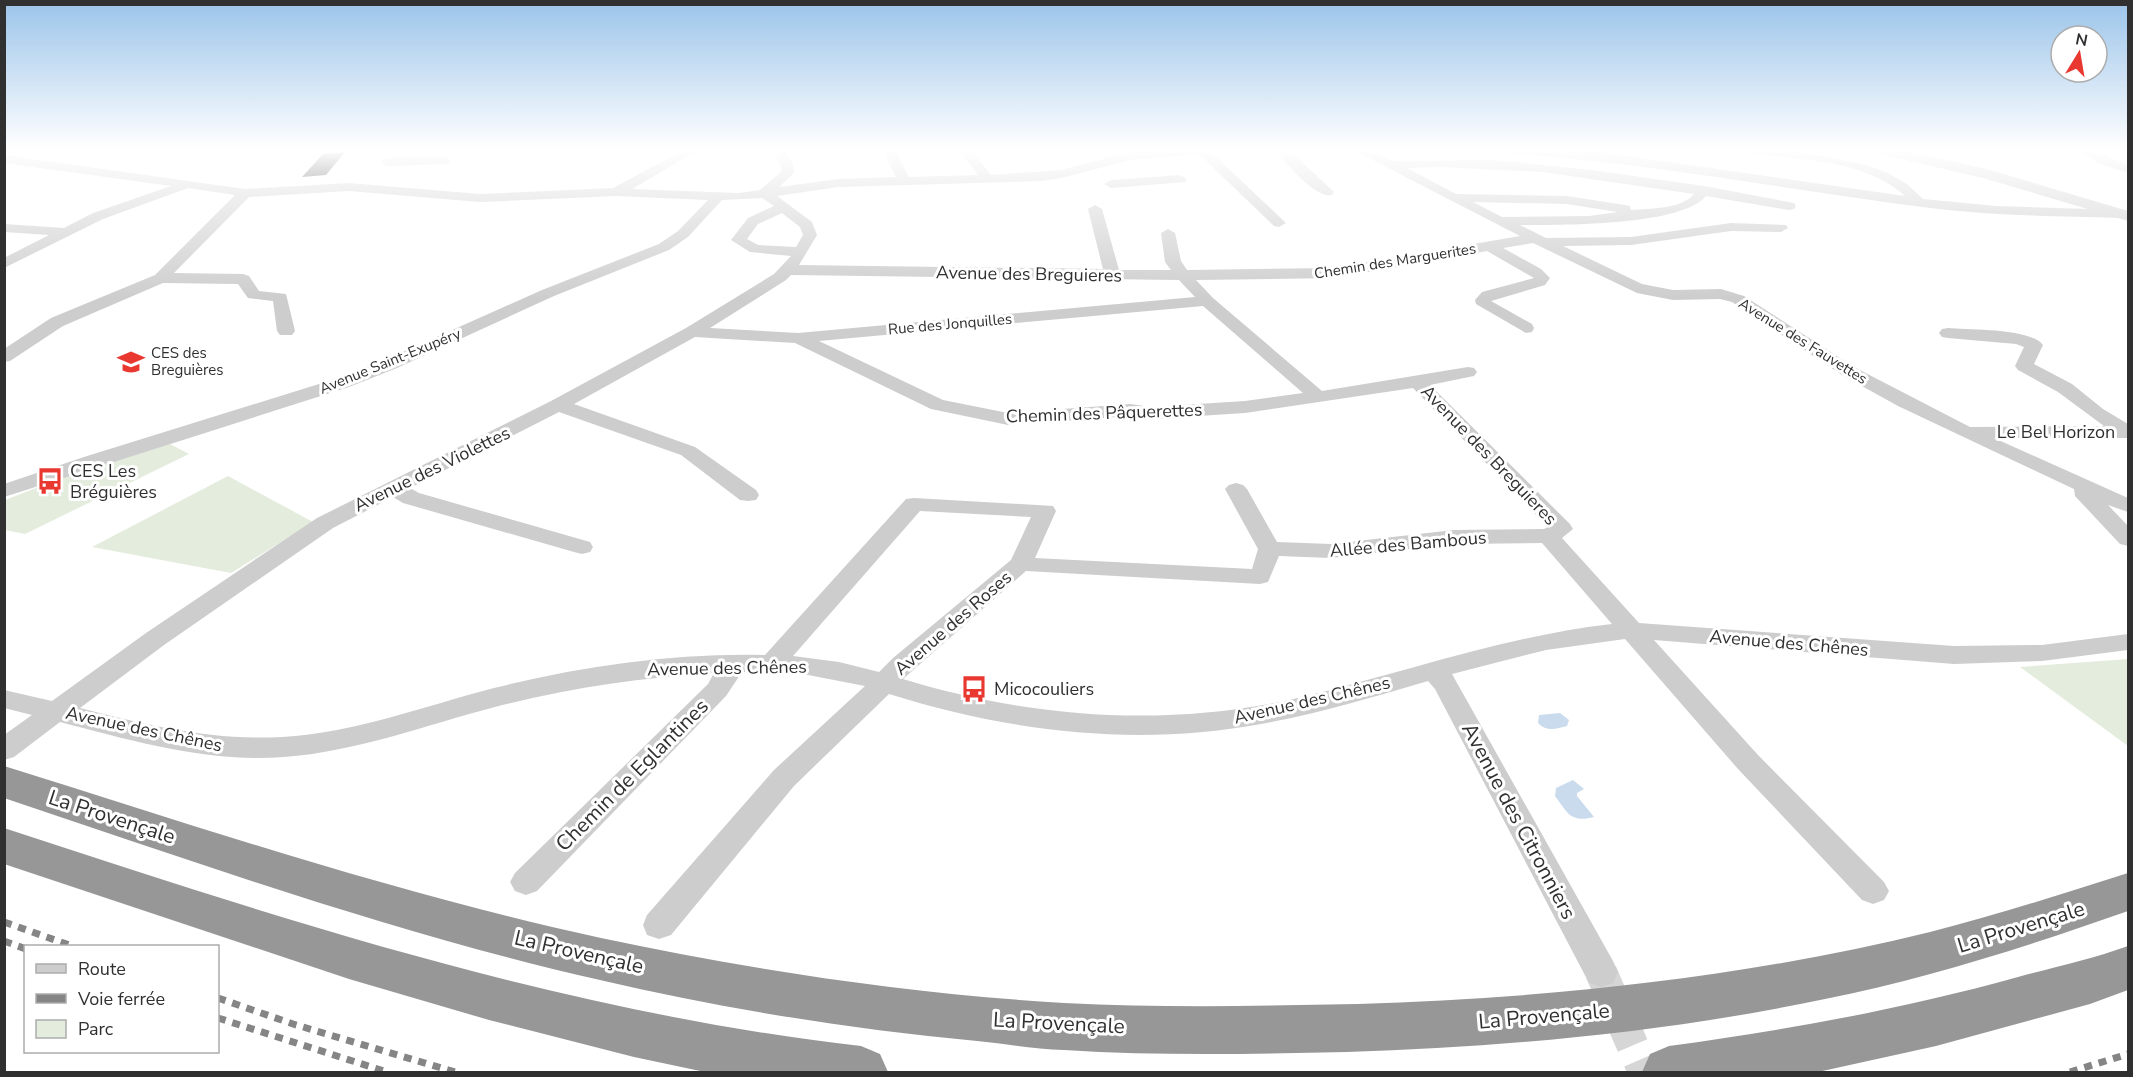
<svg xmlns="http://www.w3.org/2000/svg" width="2133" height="1077" viewBox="0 0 2133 1077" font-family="'Nunito Sans',sans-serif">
	<rect width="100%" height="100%" fill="#fff"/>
	<g fill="#e4eddd">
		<polygon points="170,444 189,454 25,534 5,530 5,500 67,476"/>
		<polygon points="228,476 313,522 231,573 92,547"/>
		<polygon points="2128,659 2128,746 2020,667"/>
	</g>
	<g fill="#c9dbed">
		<path d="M1560 713 1569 720 1567 726C1557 728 1548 733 1538 723L1539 715Z"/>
		<path d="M1573 780 1584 789 1577 793V796L1594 817C1570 823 1568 813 1555 796L1556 788Z"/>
	</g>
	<polygon fill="#171717" points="345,152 326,175 302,177 323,154"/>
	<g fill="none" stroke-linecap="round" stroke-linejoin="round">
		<polyline stroke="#d6d6d6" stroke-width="32" stroke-dasharray="32 16" stroke-linecap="butt" points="1601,972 1644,1072"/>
		<g fill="#cdcdcd" fill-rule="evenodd">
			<path d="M686 149H700L632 189 738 193 760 190 781 172V165L772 149H784L793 165 794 173 779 187 838 179 896 177 887 159 885 149H897L899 159 909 177 978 175 958 149H970L991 175 1061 170 1129 152 1170 149H1214L1211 152 1286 223 1279 227 1274 226 1199 154 1130 160 1062 178 1041 181 838 187 777 196 812 222 817 235 799 265 1103 269 1088 209 1095 205 1102 209 1119 270H1171L1165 262 1161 233 1168 229 1175 233 1181 261 1187 270 1334 268 1520 236 1357 152 1355 149H1370L1393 161 1493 160 1592 170 1704 186 1794 203 1796 206 1794 209 1789 210 1706 196C1682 226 1560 225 1520 225L1546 238 1631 237 1731 223 1786 225 1788 228 1781 232 1731 231 1631 245 1563 246 1642 284 1673 290 1721 289 1744 296 1854 367 1970 427 2104 426 2058 392 2018 370 2015 366 2024 347 2016 344 1948 338 1942 337 1939 333 1942 329 1948 328C1969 330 2030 328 2043 345L2034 364 2072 384 2103 409 2128 424V438H1994L2128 498V512L2108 505 2128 526V546L2120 544 2075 496 2074 489 1898 406 1842 375 1732 302 1720 299 1673 300 1637 293 1533 243 1503 248 1541 269 1550 278 1545 285 1491 301 1532 324 1534 328 1532 332 1526 333 1476 304 1475 300 1482 292 1534 278 1487 251 1334 278 1196 280 1213 298 1322 391 1468 367 1474 368 1477 372 1474 376 1430 385 1570 524 1573 529 1562 538 1639 623 1954 646 2042 645 2128 634V650L2042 661 1954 664 1654 640 1758 755 1884 882 1889 891 1884 900 1873 904 1862 900 1738 769 1625 639 1546 650 1452 674 1613 961 1618 972 1613 983 1601 987 1589 983 1435 689 1428 681C1373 697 1318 714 1261 724 1136 747 1010 732 889 694L794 786 671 935 659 939 647 935 643 925 647 915 774 770 865 686 803 674 742 672 726 696 537 891 526 895 515 891 510 882 515 873 708 684 714 673C639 678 568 688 495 707 426 725 355 752 284 757 208 763 133 741 60 722L14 757 4 760V735L32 715 4 708V690L52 701 146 633 317 518 551 401 686 328 774 274 791 256 750 252 731 240 748 218 774 206 762 198 722 200 688 237 669 250 554 296 397 368 349 387 4 497V484L84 457 335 379 385 360 542 290 659 244 678 231 708 200 616 196 480 202 349 191 249 197 174 273 243 274 249 276 259 291 286 294 295 331 292 335H280L277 331 273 301 248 298 238 284 163 283 63 326 10 361 4 362V349L51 318 155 275 235 195 188 188 103 219 4 268V258L49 235 4 232V224L64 228 93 213 171 186 4 163V155L245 189 349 183 480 194 613 188ZM1443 167 1543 172 1694 194C1680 210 1650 208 1631 210L1630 206 1625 205 1567 196 1456 194 1407 168ZM1473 202 1567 204 1618 212 1589 216 1502 217ZM782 213 800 227 803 235 796 247 758 245 747 239 758 224ZM791 275 1179 280 1195 297 798 333 710 328 786 280ZM1203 306 1303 393 1245 401 1151 407 1130 404 1008 413 943 400 819 341ZM695 337 795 343 931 409 1008 425 1130 416 1151 419 1245 413 1413 388 1548 527 1544 529 1454 530 1331 544 1277 542 1247 489 1243 485 1236 483 1229 485 1225 489 1258 549 1252 569 1035 558 1056 511 1053 506 914 498 906 499 765 655C673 653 583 666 494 688 425 706 354 733 282 737 213 741 146 725 80 708L164 645 333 528 393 497 403 503 574 552 582 554 590 552 593 547 590 542 419 493 410 488 559 412 681 455 740 500 748 501 756 500 759 495 756 490 695 447 574 404ZM920 511 1031 517 1011 560 893 658 879 672 839 662 793 656ZM1542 543 1612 624C1505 636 1403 673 1298 698 1167 728 1030 718 903 679L1026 571 1260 584 1268 582 1279 556 1331 558 1454 544Z"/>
			<path d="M1275 149H1288L1334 192 1332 195C1315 199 1285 162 1275 149Z"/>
			<path d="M1501 149 1592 151 1905 196C1864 159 1800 160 1749 153L1743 149 1794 151 1867 165 1888 173 1907 184 1923 199 1996 206 2121 210 2128 214 2121 218C2057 216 1994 216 1930 208 1789 190 1649 163 1507 153Z"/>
			<polygon points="2075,149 2090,149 2128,165 2128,173 2100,164"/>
			<polygon points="445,157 451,161 449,164 387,166 381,162 387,158"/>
			<polygon points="1180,175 1187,179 1185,182 1111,188 1104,184 1111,180"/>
		</g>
		<polygon fill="#cdcdcd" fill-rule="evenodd" points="1869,149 1896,149 1987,169 2128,211 2128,221 1983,178 1871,152"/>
		<g fill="#979797" fill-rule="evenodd">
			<path d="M4 766C202 828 398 894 601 938 751 970 911 994 1064 1003 1162 1008 1260 1006 1358 1004 1550 998 1743 978 1930 932 1997 915 2062 894 2128 873V911C2029 946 1928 978 1825 999 1668 1032 1508 1047 1347 1052 1253 1054 1158 1056 1064 1050 1035 1049 1006 1044 977 1041 850 1029 724 1009 600 980 397 934 201 864 4 798Z"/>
			<path d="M4 828C284 920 568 1013 861 1046L880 1054 888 1072H705L634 1057 489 1020 349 979 4 864Z"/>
			<path d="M2128 946V990L2090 1004 1936 1046 1818 1072H1642L1650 1054 1669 1046C1787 1030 1903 1009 2018 977 2055 967 2092 959 2128 946Z"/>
		</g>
		<g stroke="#858585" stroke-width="7" stroke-dasharray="8 7" stroke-linecap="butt">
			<polyline points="4,922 72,946"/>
			<polyline points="4,941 26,949"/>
			<polyline points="218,998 293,1024 455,1072"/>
			<polyline points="218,1018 387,1072"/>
			<polyline points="2070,1072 2128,1054"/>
		</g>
	</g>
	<linearGradient id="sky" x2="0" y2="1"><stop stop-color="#9bc4ea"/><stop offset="0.5" stop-color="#fff"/><stop offset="1" stop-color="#fff" stop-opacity="0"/></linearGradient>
	<rect width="2133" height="299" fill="url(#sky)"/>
	<defs>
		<symbol id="school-bare" viewBox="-9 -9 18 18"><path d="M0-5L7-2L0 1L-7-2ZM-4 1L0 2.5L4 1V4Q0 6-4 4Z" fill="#e93830" stroke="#fff" stroke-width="2.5" paint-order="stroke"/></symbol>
		<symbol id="bus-bare" viewBox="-9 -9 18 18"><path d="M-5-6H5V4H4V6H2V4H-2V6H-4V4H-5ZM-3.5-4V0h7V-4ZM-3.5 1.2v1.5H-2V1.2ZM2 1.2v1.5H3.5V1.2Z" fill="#e93830" stroke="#fff" stroke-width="2.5" paint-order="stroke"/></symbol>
	</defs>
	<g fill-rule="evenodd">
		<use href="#school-bare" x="112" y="343" width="38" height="38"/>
		<use href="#bus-bare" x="31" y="462" width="38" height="38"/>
		<use href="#bus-bare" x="955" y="670" width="38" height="38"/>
	</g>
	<g text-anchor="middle" stroke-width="6" stroke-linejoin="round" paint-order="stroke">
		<g font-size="15" fill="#303030" stroke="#fff">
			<text transform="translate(1395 261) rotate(-9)" y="5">Chemin des Marguerites</text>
			<text transform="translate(950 324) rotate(-5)" y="5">Rue des Jonquilles</text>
			<text transform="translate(1803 341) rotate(32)" y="5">Avenue des Fauvettes</text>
			<text transform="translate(390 361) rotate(-22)" y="5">Avenue Saint-Exupéry</text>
		</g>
		<g font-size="15" fill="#303030" stroke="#fff" text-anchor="start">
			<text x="151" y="358">CES des<tspan x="151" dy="17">Breguières</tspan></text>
		</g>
		<g font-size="18" fill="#303030" stroke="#fff">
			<text transform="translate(1029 274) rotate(1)" y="6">Avenue des Breguieres</text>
			<text transform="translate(1104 413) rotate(-2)" y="6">Chemin des Pâquerettes</text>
			<text x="2056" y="438">Le Bel Horizon</text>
			<text transform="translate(1489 455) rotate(46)" y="6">Avenue des Breguieres</text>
			<text transform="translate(432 469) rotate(-26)" y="6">Avenue des Violettes</text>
			<text transform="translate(1408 544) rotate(-5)" y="6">Allée des Bambous</text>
			<text transform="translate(953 623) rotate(-41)" y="6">Avenue des Roses</text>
			<text transform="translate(1789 643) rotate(5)" y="6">Avenue des Chênes</text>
			<text transform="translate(727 668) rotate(-1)" y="6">Avenue des Chênes</text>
			<text transform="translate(1312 700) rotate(-13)" y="6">Avenue des Chênes</text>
			<text transform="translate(144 729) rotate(12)" y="6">Avenue des Chênes</text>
		</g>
		<g font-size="18" fill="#303030" stroke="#fff" text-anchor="start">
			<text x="70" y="477">CES Les<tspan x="70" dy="21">Bréguières</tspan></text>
			<text x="994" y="695">Micocouliers</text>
		</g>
		<g font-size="21" fill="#303030" stroke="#fff">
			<text transform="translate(632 775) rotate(-45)" y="7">Chemin de Eglantines</text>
			<text transform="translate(112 817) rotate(18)" y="7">La Provençale</text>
			<text transform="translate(1519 821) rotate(62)" y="7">Avenue des Citronniers</text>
			<text transform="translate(2021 927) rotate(-17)" y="7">La Provençale</text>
			<text transform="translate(579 952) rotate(13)" y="7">La Provençale</text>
			<text transform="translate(1544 1016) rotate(-5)" y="7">La Provençale</text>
			<text transform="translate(1059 1023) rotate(3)" y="7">La Provençale</text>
		</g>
	</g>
	<rect width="2133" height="1077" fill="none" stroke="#303030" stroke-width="12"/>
	<rect x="24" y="945" width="195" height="108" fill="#ffffff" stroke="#acacac" stroke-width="1.5"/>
	<rect x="36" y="964" width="30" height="9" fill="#cdcdcd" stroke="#acacac" stroke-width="1.5"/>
	<text x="78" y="975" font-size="18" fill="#303030">Route</text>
	<rect x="36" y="994" width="30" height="9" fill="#858585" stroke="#acacac" stroke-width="1.5"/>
	<text x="78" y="1005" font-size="18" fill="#303030">Voie ferrée</text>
	<rect x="36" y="1020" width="30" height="18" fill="#e4eddd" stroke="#acacac" stroke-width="1.5"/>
	<text x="78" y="1035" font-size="18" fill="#303030">Parc</text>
	<g transform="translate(2079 54) rotate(11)"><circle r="28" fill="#ffffff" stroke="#acacac" stroke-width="1.5"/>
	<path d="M0-4.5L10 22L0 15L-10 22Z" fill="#e93830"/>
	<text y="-9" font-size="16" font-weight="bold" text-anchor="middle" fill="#303030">N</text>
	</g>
</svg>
